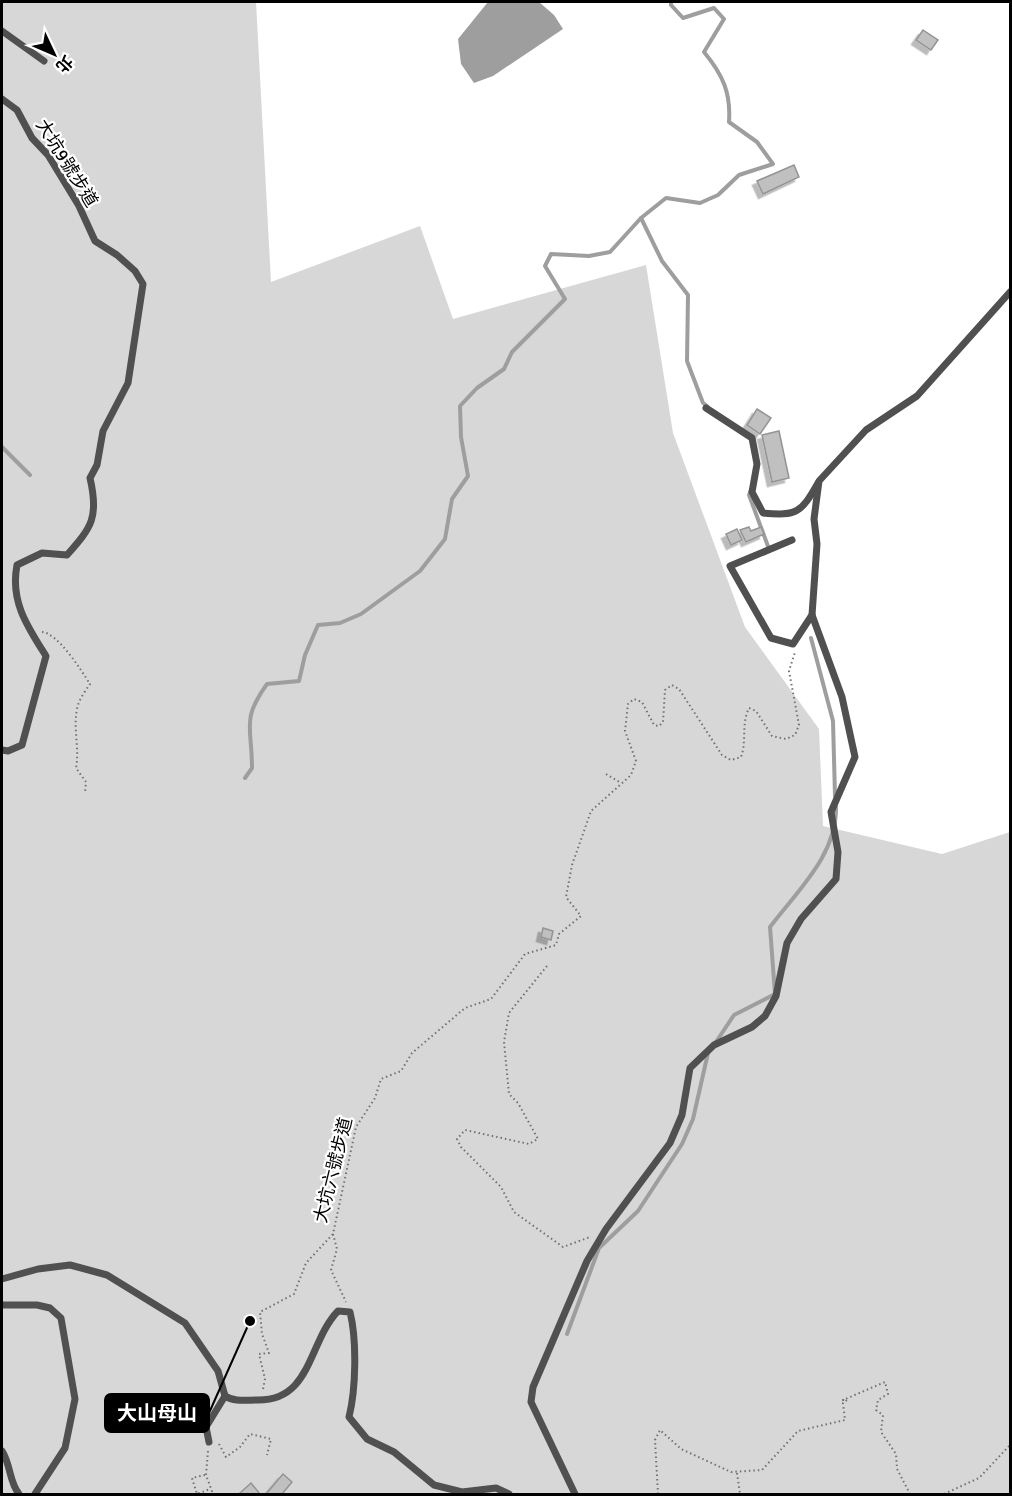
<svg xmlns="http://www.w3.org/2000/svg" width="1012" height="1496" viewBox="0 0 1012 1496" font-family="Signika,'Noto Sans TC',sans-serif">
	<defs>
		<filter id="shadow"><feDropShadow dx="-4.5" dy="4.5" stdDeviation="0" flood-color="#0004"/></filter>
	</defs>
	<rect width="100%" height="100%" fill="#fff"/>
	<polygon fill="#d7d7d7" points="2,2 256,2 271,282 420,226 453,319 646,265 673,433 745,627 819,729 823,826 942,854 1010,832 1010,1494 2,1494"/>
	<polygon fill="#9e9e9e" points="488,2 539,2 554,15 563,29 493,76 474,83 461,64 458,39"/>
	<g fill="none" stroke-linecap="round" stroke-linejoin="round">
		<g stroke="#9e9e9e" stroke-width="4">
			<path d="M671 2V5L683 18 714 8 724 19 704 52C723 75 731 93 729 122L757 142 773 164 739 175 718 195 700 203 666 198 641 218 662 261 688 295 687 361 703 403 707 406"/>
			<polyline points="2,447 30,475"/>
			<polyline points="751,490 749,495 769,549"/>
			<polyline points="811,638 833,721 835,796"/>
			<path d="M245 778 252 768C252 727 241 720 267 684L299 681 305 655 318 625 340 623 361 614 420 571 445 539 452 499 468 476 461 437 460 406 477 388 504 369 512 352 565 299 545 266 551 254 589 256 610 252 641 218"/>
			<path d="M716 1042 734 1015 775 994 770 927C797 891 837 855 836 807"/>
			<polyline points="567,1334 599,1248 638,1211 682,1144 693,1119 708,1053"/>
		</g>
	</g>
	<g fill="#c0c0c0" stroke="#949494" stroke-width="1.5" filter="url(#shadow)">
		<polygon points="923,30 938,40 931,50 916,40"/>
		<polygon points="794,165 799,177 763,194 757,181"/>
		<polygon points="757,409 771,418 760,434 747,425"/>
		<polygon points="779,431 789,478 772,482 762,435"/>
		<polygon points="749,527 751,531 761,527 764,534 746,542 740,530"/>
		<polygon points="737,529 742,540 731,545 726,534"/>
		<polygon points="543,928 553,931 551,940 541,937"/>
		<polygon points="283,1474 292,1482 282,1494 266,1494"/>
		<polygon points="251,1483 260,1494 239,1494"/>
	</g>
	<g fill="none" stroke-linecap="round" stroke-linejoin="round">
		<g stroke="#727272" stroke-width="2" stroke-dasharray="1.5 3" stroke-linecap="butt">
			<path d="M42 632C58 633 81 670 90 684 86 690 80 698 78 705 72 726 80 747 76 768L86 782 85 793"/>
			<polyline points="606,774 621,783"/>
			<polyline points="547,966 509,1013 504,1042 509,1094 518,1103 538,1139 529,1144 465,1130 457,1139 461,1147 501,1187 514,1212 563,1247 590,1237"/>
			<polyline points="333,1234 337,1249 331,1270 346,1302"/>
			<path d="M263 1389 265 1379 259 1354 269 1353 262 1334 260 1312 294 1294 306 1263 333 1234 356 1127 375 1098 381 1079 401 1071 412 1053 465 1008 491 999 525 954 556 945 559 934 581 916 566 897 572 865 591 811 631 775 636 761 625 731 628 704 634 699 642 702 654 725 659 726 663 722 665 690 672 685 679 689 722 755 731 760 741 757C747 741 741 724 749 708L756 711 772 736 786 739 795 735 799 725 789 671 795 652"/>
			<polyline points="219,1444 226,1457 240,1447 250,1434 271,1439 267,1455"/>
			<polyline points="208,1451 206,1475 213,1494"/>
			<polyline points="737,1473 740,1494"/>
			<polyline points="205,1475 192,1478 197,1494 210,1489"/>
			<polyline points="658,1494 655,1440 660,1430 681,1449 731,1472 762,1470 798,1431 845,1420 843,1403 847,1400 843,1400 885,1382 888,1394 878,1400 876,1410 883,1415 881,1432 896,1454 897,1469 910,1494"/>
			<polyline points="944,1494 979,1478 1010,1445"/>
		</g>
		<g stroke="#505050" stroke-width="7">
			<polyline points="2,31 44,61"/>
			<path d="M2 99 17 110 32 138 48 155 79 206 95 241 117 255 135 271 143 284 128 383 103 431 97 465 90 478C99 517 92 527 67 555L42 553 17 565C10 601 27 626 46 656L22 745 8 751 2 750"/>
			<path d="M706 408 752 438 757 464 752 492 763 513C797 516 801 513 818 483"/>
			<polyline points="792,540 730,566 771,638 793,644 812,615"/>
			<polyline points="2,1279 38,1269 70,1265 107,1275 185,1323 218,1371 225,1396"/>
			<polyline points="2,1305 37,1305 50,1308 61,1318 75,1399 65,1448 35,1494"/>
			<path d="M225 1396C234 1402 246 1400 257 1400 312 1401 308 1342 338 1311L350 1312C357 1340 356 1389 349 1417L367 1439 394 1452 434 1485 462 1492 496 1488 509 1494"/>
			<polyline points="209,1442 206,1427 225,1396"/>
			<path d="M2 1451C11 1465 9 1482 19 1494"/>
			<polyline points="575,1494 531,1402 533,1387 587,1261 606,1229 670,1143 682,1115 690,1068 714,1045 752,1027 765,1016 776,996 787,943 801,919 836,879 838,852 831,812 855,757 842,697 812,615 817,544 814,519 819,481 866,430 917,396 1010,292"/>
		</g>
	</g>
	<g text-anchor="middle" stroke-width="4.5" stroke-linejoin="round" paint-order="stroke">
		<g font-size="18" fill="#000" stroke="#fff">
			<text transform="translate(67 163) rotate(58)" y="6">大坑9號步道</text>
			<text transform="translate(333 1170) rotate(-76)" y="6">大坑六號步道</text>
		</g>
	</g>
	<path fill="none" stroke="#000" stroke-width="2" d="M250 1321L209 1413"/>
	<circle fill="#000" stroke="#fff" stroke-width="2" cx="250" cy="1321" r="6"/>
	<rect fill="#000" stroke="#000" stroke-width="2" x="105" y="1394" width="104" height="38" rx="6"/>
	<g font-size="20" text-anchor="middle" font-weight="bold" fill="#fff">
		<text x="157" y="1420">大山母山</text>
	</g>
	<rect width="1012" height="1496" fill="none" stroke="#000000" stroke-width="6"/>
	<g transform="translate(54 54) rotate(134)" stroke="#ffffff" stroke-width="4.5" paint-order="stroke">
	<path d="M0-4.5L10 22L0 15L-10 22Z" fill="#000000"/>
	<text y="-9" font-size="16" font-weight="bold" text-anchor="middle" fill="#000000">北</text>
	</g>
</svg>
